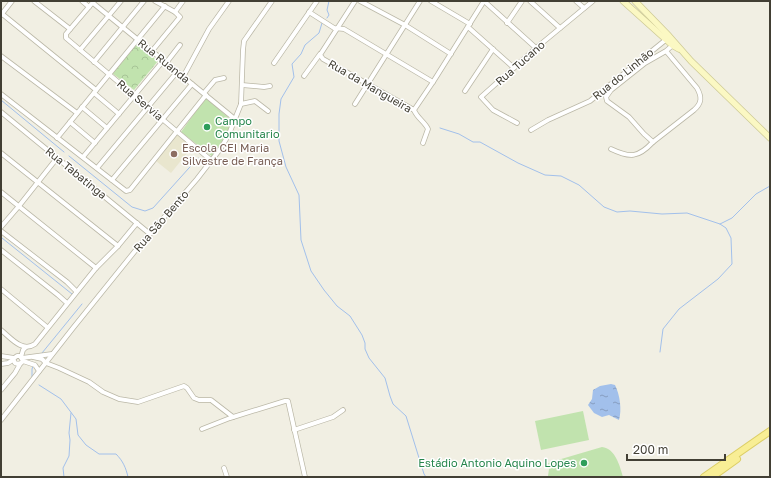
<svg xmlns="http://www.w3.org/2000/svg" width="771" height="478" viewBox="0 0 771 478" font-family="'Golos Text',sans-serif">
	<defs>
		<pattern id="forest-crowns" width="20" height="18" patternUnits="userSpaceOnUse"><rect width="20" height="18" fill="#c1e3ae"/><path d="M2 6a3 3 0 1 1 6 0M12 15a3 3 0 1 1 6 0" fill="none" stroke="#a7c496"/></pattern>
		<pattern id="water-ripples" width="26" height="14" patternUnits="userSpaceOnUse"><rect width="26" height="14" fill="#a2c0eb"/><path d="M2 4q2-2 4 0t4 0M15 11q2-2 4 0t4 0" fill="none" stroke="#869dbf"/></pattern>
	</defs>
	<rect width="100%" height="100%" fill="#f1efe3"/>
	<polygon fill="#e9e6ce" points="177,134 192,147 171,173 156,161"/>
	<polygon fill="url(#forest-crowns)" points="136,44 158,61 134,90 112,73"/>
	<g fill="#c1e3ae">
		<polygon points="206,97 233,122 214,158 181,132"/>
		<polygon points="583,411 589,440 541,450 535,421"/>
		<path d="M602 447C615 448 620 466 623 477H546L548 476 549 469 551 467 547 464 551 462Z"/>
	</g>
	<path fill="url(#water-ripples)" d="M611 384 615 385C620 395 622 410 619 420L609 415 602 417 594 413 588 405 592 399 593 390 600 386Z"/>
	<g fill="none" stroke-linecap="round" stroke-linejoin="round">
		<g stroke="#a2c0eb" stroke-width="1">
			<polyline points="327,18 329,15 327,10 329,1"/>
			<polyline points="322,23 319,33 305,45 301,54 292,64 294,77 281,99 279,114 279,141 286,167 299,195 301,240 311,271 324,290 337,306 350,316 362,335 365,343 365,349 369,358 385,378 390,396 393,404 406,416 424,474 426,477"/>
			<polyline points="1,100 64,152"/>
			<polyline points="440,128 459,134 473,142 480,142 518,163 545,175 561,176 579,185 604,207 617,212 630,211 662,214 687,213 720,224 726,228 731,238 732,264 718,279 679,309 663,329 660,352"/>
			<polyline points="69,156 132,207 145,211 153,208 198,158"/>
			<polyline points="720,224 732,218 756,194 770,186"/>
			<polyline points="2,238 72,294"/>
			<polyline points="42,353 82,304"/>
			<polyline points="32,377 32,369 33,366"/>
			<path d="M39 385 61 399 76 419 78 435 86 445 99 454H116C123 461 126 468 128 477"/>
			<polyline points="64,477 63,468 69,456 70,440 69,433 71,413"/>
		</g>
		<defs>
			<g id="street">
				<polyline points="34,1 70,29"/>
				<polyline points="82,1 89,7"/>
				<polyline points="94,1 66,34 66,38 212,161"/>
				<path d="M355 1 320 55 323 59 414 110C417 118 425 122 428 129L423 143"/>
				<polyline points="360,1 405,25 451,54"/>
				<polyline points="431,1 470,24"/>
				<polyline points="484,1 536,48"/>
				<polyline points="530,1 560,28"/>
				<polyline points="576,1 584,8"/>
				<polyline points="93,3 236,120"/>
				<polyline points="175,12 183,1"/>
				<polyline points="309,12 334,28 344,29 433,82"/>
				<polyline points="1,13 96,90"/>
				<polyline points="1,15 12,1"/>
				<polyline points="507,23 522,1"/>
				<polyline points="468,27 514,68"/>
				<polyline points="80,50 121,1"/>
				<polyline points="152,51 180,17 175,12 155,1"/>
				<path d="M666 51 697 88C702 97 702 103 694 110L653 142 644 134 629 117 607 101 606 97 611 90 645 63 666 51 674 44"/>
				<polyline points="1,56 77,113"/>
				<polyline points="94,62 144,1"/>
				<polyline points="166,63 180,45"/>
				<polyline points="274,63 317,1"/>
				<polyline points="304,76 320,54"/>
				<polyline points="183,77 209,29 229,1"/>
				<polyline points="242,85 264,87 270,86"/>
				<polyline points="465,91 493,49"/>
				<polyline points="94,93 119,114"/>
				<polyline points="204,93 215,80 224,78"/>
				<polyline points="1,94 126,191 130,190 206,95"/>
				<polyline points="241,104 255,101 268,111"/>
				<polyline points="355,104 420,1"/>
				<polyline points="82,107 107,128"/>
				<polyline points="414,110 433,82 484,1"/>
				<polyline points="1,112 150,234"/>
				<polyline points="70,122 95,143"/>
				<polyline points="517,123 493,110 481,97 536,48 593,1"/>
				<polyline points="531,130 548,120 590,101 668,38"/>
				<polyline points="57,138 165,6"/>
				<path d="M611 149C630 158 638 158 653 142"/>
				<polyline points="1,153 118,246"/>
				<polyline points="83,157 163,61"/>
				<polyline points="97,168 177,72"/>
				<polyline points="112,180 192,84"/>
				<polyline points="1,192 96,268"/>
				<polyline points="1,227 19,206 57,158"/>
				<polyline points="1,231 67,282 76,291"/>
				<polyline points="1,250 58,295 67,303"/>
				<polyline points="1,289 47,327"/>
				<path d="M1 330C10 337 22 353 35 344L96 268 118 246 137 223"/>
				<polyline points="1,356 14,358"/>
				<polyline points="21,357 23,350 26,347"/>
				<polyline points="33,357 42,359 46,363 59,368 89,382 103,392 119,399 138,402 184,386 187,388 194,398 199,400 211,400 233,417"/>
				<polyline points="22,358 52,354"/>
				<polyline points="23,361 21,363 18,364 15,363 13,359 17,356 20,356 23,361 35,365 39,371"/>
				<polyline points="1,364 8,363 13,360"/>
				<polyline points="1,390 15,373 20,364"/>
				<polyline points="1,420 73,328 135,251 197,179 221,148 229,134 241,104 243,50 244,41 272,1"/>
				<polyline points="202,429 230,418 285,401 288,401 305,477"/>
				<polyline points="294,430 333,417 343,410"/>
				<polyline points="224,468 227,477"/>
			</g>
			<g id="secondary">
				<polyline points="623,1 672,45 679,49"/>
				<polyline points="635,1 669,36 691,61 770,138"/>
			</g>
			<g id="primary">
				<polyline points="704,477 770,431"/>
				<polyline points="712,477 737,459"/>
			</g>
		</defs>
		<use href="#street" stroke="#bbb8a7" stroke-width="5.5"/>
		<use href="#secondary" stroke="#ceca96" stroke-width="7"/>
		<use href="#primary" stroke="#dcce66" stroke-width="8"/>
		<use href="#street" stroke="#fff" stroke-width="4"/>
		<use href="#secondary" stroke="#fbf8c3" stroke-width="5.5"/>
		<use href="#primary" stroke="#f8ee95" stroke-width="6"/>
	</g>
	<g fill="#2e9e5b" stroke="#fff" stroke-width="1.5">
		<circle cx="207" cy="127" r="4"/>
		<circle cx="584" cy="463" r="4"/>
	</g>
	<circle fill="#8d6e63" stroke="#fff" stroke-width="1.5" cx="174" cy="154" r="4"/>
	<g text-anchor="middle" stroke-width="3" stroke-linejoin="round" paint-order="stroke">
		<g font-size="11" fill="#423f34" stroke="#fff">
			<text transform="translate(164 61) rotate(39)" y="4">Rua Ruanda</text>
			<text transform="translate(520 63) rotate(-41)" y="4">Rua Tucano</text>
			<text transform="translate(623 74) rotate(-39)" y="4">Rua do Linhão</text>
			<text transform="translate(370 86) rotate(30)" y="4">Rua da Mangueira</text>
			<text transform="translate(140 100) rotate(40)" y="4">Rua Servia</text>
			<text transform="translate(76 173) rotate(39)" y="4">Rua Tabatinga</text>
			<text transform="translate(161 221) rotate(-49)" y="4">Rua São Bento</text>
		</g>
		<g font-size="11" fill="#27864d" stroke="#fff" text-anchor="start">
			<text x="215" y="125">Campo<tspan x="215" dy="13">Comunitario</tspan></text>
			<text x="576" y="467" text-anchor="end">Estádio Antonio Aquino Lopes</text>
		</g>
		<g font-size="11" fill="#785e54" stroke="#fff" text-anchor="start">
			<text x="182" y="152">Escola CEI Maria<tspan x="182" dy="13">Silvestre de França</tspan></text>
		</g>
	</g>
	<rect width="771" height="478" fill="none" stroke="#423f34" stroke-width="4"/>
	<path d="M627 454v6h98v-6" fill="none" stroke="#423f34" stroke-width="2"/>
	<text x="633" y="454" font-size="12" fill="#423f34" stroke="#ffffff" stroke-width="3" paint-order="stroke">200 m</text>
</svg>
